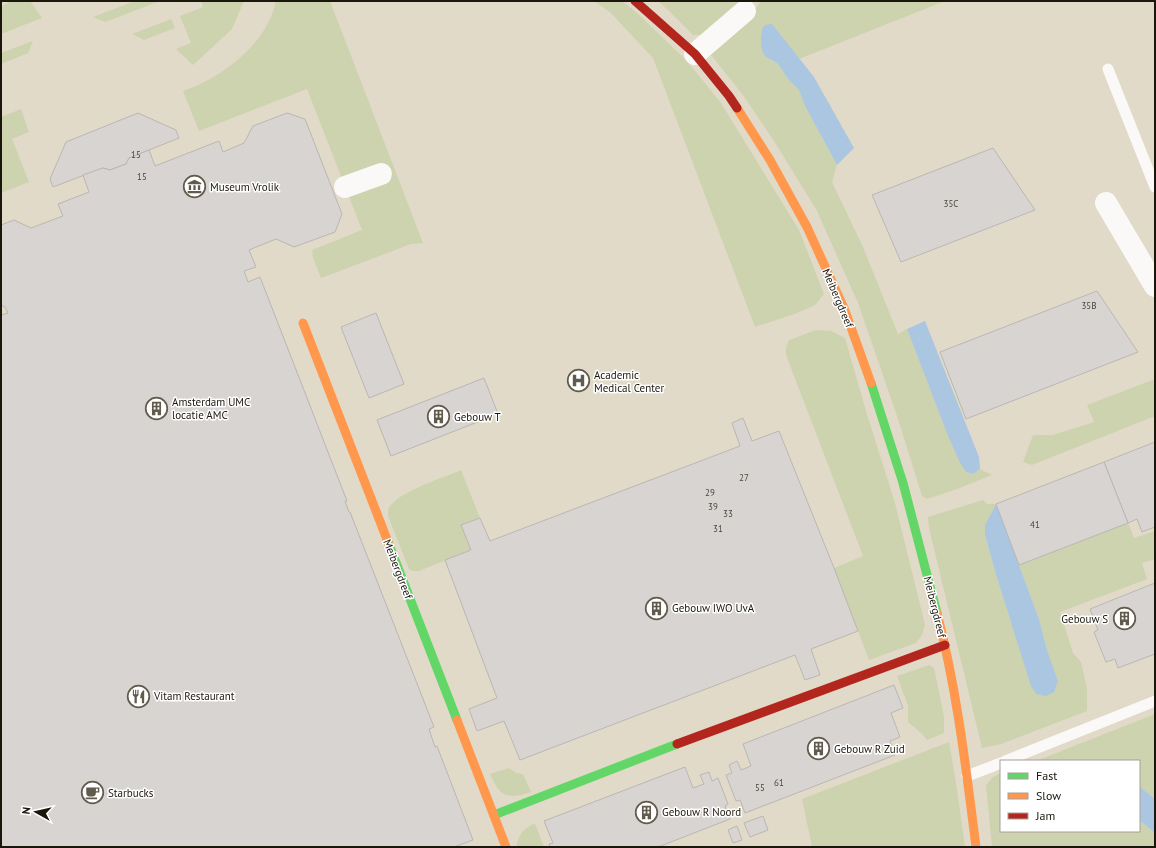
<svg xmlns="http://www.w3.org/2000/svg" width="1156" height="848" viewBox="0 0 1156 848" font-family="'PT Sans',sans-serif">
	<rect width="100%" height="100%" fill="#e2dac8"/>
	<g fill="#ccd3ae">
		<polygon points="10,1 30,1 42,18 1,34 1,7"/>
		<polygon points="135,1 160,1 105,22 93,17"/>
		<polygon points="201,1 244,1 232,29 193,65 176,49 191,43 180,16 203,7"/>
		<path d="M276 1H330L423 243 411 244 321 278 312 255 313 254 312 250 362 230 307 89 199 131 183 91C191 88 199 85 206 81 238 64 268 37 276 1Z"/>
		<polygon points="594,1 622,1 637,13 687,61 721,103 799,230 824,294 815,305 797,313 755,327 653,58 611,13"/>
		<polygon points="658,1 744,1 709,35 693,35 668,10"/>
		<polygon points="761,1 945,1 799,59 772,24 770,60 778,64 788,79 799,90 805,106 837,165 832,182 863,247 898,334 907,329 948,436 960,463 966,472 973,474 980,469 992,475 957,489 927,499 922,496 899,422 858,303 817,211 774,141 743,95 711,55 711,50 753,12"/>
		<polygon points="171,19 175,28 144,40 132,34"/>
		<polygon points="33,41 28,53 1,64 1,53"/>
		<polygon points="21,109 29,132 12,139 29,182 1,193 1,117"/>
		<polygon points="816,330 831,331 845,338 866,411 895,503 925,625 922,635 916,643 869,660 834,568 863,556 786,355 786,348 789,340"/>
		<polygon points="1155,379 1155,416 1032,465 1023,462 1033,435 1053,435 1094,422 1087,405"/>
		<path d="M461 470 480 518 461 525 471 550 419 571H413L409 569 388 516C388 511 388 507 392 504 404 490 443 478 461 470Z"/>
		<polygon points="983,500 987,504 996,504 989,517 985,535 997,578 1011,623 1058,681 1047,650 1039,619 1019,565 1128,523 1134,538 1155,531 1155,559 1142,563 1147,579 1060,612 1073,653 1081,662 1087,688 1087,711 1001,744 982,748 929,528 928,517"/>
		<polygon points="929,665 934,668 938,687 944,717 944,733 927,740 921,733 908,722 908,706 897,676"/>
		<polygon points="1155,714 1155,799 1139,786 1139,761 1036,761"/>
		<polygon points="949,742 957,789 965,847 812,847 802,799"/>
		<path d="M509 768 516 773 523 774 531 792C507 800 500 797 490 774Z"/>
		<polygon points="1001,773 1001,831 1139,831 1139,820 1155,833 1155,847 992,847 986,785 993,777"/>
		<path d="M533 824H535L544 847H516C519 834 522 830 533 824Z"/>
	</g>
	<g fill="#aac6e0">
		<polygon points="770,24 772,24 814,77 854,148 837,165 805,106 799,90 788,79 778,64 765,56 762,50 761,45 761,36 763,27 766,25"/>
		<polygon points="925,321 979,457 980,469 973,474 966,472 960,463 948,436 907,329"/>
		<polygon points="996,504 1019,565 1039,619 1047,650 1058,681 1054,692 1046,696 1036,694 1031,686 997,578 985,535 985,525"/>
		<polygon points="1139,786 1155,799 1155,833 1139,820"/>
	</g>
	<g fill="#d8d4d2" stroke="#b9b6b4">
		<polygon points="138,113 176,130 179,138 129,158 126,164 110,170 103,168 53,187 50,179 66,142"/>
		<polygon points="287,113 305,119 342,214 335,232 294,247 276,239 249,250 256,267 244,271 248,282 260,277 347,501 345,501 349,512 350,512 434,727 429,729 435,747 437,746 473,840 454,847 1,847 1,315 8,313 5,307 1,305 1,225 14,220 31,228 63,216 58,204 89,192 83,175 94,171 103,168 110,170 126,164 129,158 149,150 155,166 219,141 223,152 244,143 253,126"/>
		<polygon points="993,148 1035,210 901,262 872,195"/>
		<polygon points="1097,291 1138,352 966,419 940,352"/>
		<polygon points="376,313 404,384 369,398 341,327"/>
		<polygon points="484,378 498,414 391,456 377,420"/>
		<polygon points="743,418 752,441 779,431 834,568 858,631 811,649 820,675 805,680 795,655 520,760 504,721 477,731 469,709 497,698 445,560 471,550 461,525 480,518 490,541 740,446 732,423"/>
		<polygon points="1155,442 1155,527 1142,532 1137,519 1128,523 1104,462"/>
		<polygon points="1104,462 1128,523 1019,565 996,504"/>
		<polygon points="1155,583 1155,654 1118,668 1115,659 1106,662 1094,632 1098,630 1090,609"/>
		<polygon points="894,685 903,708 891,713 900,737 890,741 895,755 745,813 740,800 736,801 726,775 732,773 729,765 737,761 741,770 751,766 743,744"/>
		<polygon points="685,767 693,788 704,784 700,775 709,772 712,781 718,778 728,804 725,806 730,819 658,847 550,847 549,844 553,843 544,821"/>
		<polygon points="763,816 768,830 750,837 744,823"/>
		<polygon points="737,826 742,840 733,843 728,830"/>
	</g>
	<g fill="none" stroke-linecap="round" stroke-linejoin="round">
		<g stroke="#fbf9f7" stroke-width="11">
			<polyline points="1108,69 1155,187"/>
			<polyline points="1005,761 1155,701"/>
			<polyline points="967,776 1001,763"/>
		</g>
		<g stroke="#fbf9f7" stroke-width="22">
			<polyline points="695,54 745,11"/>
			<polyline points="345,187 381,174"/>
			<polyline points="1106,203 1155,286"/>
		</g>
		<g stroke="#63d668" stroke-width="9">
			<polyline points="871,383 903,483 937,613"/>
			<polyline points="388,542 457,720"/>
			<polyline points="494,815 677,744"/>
		</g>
		<g stroke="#ff974d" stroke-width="9">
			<polyline points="737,108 770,160 807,227 844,308 871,383"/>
			<polyline points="303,323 388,542"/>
			<path d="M937 613C957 690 966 768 976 847"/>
			<polyline points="457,720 506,847"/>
		</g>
		<g stroke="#b3261e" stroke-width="9">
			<polyline points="635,1 695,54 729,96 737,108"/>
			<polyline points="677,744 945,645"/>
		</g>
	</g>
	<defs>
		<symbol id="museum-ring" viewBox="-11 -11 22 22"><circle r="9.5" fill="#fff" stroke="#615b4d" stroke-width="1.5"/><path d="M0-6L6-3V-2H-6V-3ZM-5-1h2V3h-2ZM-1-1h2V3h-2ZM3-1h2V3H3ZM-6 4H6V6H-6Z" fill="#615b4d"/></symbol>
		<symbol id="hospital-ring" viewBox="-11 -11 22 22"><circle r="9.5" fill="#fff" stroke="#615b4d" stroke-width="1.5"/><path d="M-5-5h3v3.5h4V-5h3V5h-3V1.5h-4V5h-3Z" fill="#615b4d"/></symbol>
		<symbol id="building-ring" viewBox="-11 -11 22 22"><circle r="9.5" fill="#fff" stroke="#615b4d" stroke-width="1.5"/><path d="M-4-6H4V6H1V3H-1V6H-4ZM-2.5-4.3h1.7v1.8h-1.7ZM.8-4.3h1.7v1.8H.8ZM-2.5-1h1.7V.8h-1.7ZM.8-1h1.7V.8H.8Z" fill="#615b4d"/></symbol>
		<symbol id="restaurant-ring" viewBox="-11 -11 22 22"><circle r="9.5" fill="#fff" stroke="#615b4d" stroke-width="1.5"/><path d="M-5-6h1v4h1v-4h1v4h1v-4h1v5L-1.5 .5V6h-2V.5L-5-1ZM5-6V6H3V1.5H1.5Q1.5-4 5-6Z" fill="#615b4d"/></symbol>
		<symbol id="cafe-ring" viewBox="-11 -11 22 22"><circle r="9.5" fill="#fff" stroke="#615b4d" stroke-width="1.5"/><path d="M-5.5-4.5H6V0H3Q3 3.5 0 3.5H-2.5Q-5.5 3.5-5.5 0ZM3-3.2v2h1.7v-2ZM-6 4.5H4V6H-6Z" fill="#615b4d"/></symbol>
	</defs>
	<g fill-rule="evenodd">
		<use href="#museum-ring" x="182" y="174" width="25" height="25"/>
		<use href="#hospital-ring" x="566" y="368" width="25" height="25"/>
		<use href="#building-ring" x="144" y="396" width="25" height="25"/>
		<use href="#building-ring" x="426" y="404" width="25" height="25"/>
		<use href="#building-ring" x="644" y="596" width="25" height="25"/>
		<use href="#building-ring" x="1112" y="606" width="25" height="25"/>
		<use href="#restaurant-ring" x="126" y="684" width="25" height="25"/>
		<use href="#building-ring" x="806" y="736" width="25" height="25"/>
		<use href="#cafe-ring" x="80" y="780" width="25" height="25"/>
		<use href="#building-ring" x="634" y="800" width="25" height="25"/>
	</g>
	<g text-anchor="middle" stroke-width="3" stroke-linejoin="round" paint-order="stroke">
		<g font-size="9" fill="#4a463d">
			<text x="136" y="158">15</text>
			<text x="142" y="180">15</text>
			<text x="951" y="207">35C</text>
			<text x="1089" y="309">35B</text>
			<text x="744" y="481">27</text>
			<text x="710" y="496">29</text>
			<text x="713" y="510">39</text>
			<text x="728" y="517">33</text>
			<text x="1035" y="528">41</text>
			<text x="718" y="532">31</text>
			<text x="779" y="786">61</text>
			<text x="760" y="791">55</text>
		</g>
		<g font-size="11" fill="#1b160b" stroke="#fff" text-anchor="start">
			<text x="210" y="191">Museum Vrolik</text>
			<text x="594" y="379">Academic<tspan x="594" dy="13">Medical Center</tspan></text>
			<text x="172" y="406">Amsterdam UMC<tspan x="172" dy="13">locatie AMC</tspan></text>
			<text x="454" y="421">Gebouw T</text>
			<text x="672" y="612">Gebouw IWO UvA</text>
			<text x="1108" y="623" text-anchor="end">Gebouw S</text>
			<text x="154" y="700">Vitam Restaurant</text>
			<text x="834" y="753">Gebouw R Zuid</text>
			<text x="108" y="797">Starbucks</text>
			<text x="662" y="816">Gebouw R Noord</text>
		</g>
		<g font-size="11" fill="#1b160b" stroke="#fff">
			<text transform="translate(838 298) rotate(67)" y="4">Meibergdreef</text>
			<text transform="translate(398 569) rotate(69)" y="4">Meibergdreef</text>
			<text transform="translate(935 607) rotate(76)" y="4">Meibergdreef</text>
		</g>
	</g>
	<rect width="1156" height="848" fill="none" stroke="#1b160b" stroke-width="4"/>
	<rect x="1000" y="760" width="140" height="72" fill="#ffffff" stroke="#a4a29d"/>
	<rect x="1008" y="773" width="20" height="6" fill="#63d668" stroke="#a4a29d"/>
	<text x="1036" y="780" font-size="12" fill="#1b160b">Fast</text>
	<rect x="1008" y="793" width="20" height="6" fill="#ff974d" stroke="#a4a29d"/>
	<text x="1036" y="800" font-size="12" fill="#1b160b">Slow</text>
	<rect x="1008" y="813" width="20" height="6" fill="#b3261e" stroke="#a4a29d"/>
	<text x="1036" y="820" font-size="12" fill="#1b160b">Jam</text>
	<g transform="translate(36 812) rotate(278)" stroke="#ffffff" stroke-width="3" paint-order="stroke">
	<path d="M0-3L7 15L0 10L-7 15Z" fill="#1b160b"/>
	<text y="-6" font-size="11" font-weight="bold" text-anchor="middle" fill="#1b160b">N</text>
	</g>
</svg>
